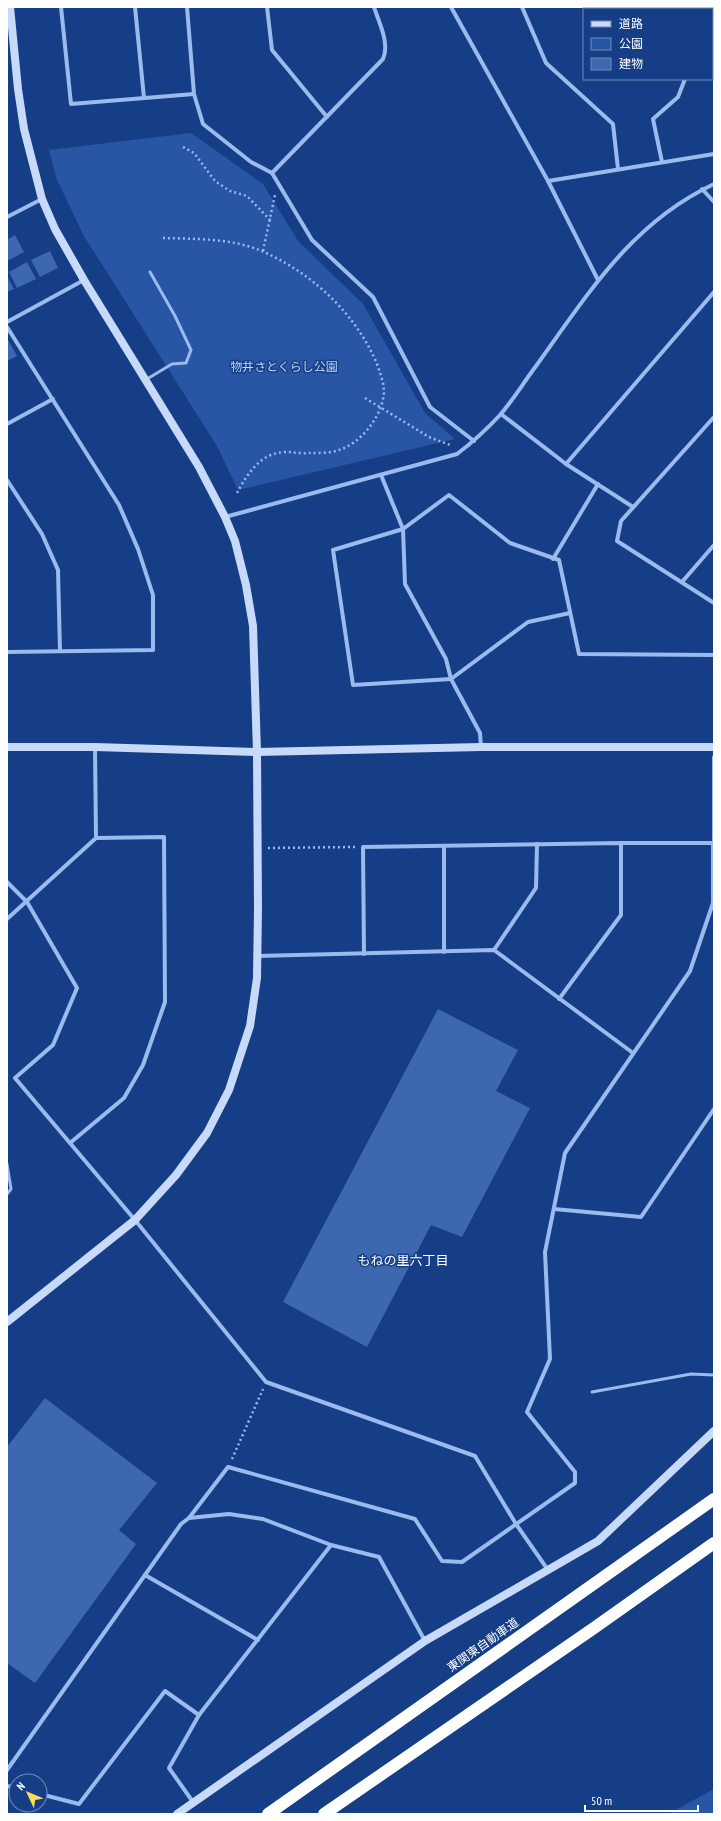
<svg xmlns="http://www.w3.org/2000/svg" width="721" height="1821" viewBox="0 0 721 1821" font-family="'PT Sans Narrow','Noto Sans JP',sans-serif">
	<rect width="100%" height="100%" fill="#153e86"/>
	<g fill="#2856a5">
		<polygon points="191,133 263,184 298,241 363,304 425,413 455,439 238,490 217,446 84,236 57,180 49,150"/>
		<polygon points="714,1789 714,1814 668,1814"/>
	</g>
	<g fill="#3d68b0">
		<polygon points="15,235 24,252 7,261 7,240"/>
		<polygon points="50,251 58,268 40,277 31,260"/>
		<polygon points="27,262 36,279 17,288 9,272"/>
		<polygon points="7,276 14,289 7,292"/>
		<polygon points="7,338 17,356 7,361"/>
		<polygon points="438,1009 518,1050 496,1091 530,1108 462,1237 431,1225 367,1347 283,1302"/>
		<polygon points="45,1398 157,1483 119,1530 136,1544 35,1683 7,1663 7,1447"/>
	</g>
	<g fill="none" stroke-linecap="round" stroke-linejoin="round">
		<g stroke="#9bbaee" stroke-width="2.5" stroke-dasharray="2 3" stroke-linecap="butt">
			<polyline points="183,147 194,153 215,181 230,191 247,196 271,221"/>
			<path d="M163 238C196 239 233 238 264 252 313 274 356 314 377 364 381 376 386 387 383 399 379 420 359 444 339 450 330 453 318 453 309 453 293 454 287 449 271 455 255 461 244 480 237 493"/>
			<polyline points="263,251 275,195"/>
			<polyline points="365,398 429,437 450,445"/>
			<polyline points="268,848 355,847"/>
			<polyline points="232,1459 263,1389"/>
		</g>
		<g stroke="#9bbaee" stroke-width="3">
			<polyline points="147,379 172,364 186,363 191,350 175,316 150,272"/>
			<polyline points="7,1164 11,1189 7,1194"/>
			<polyline points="592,1392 691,1374 714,1375"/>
		</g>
		<g stroke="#9bbaee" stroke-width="4">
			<polyline points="61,7 71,104 194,94"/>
			<polyline points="135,7 144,98"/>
			<path d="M187 7 194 94 203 124 251 162 272 173 383 59C390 43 379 23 374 7"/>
			<polyline points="267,7 272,50 327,117"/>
			<polyline points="451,7 548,181 598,280"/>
			<polyline points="522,7 546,63 613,124 618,169"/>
			<polyline points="662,7 663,9"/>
			<polyline points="712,11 714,9"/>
			<polyline points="712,74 714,77"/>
			<polyline points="662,162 653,119 678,97 685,79"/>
			<polyline points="272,173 312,240 373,297 430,407 474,441"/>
			<polyline points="548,181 714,154"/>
			<polyline points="702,189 714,202"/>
			<polyline points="7,217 42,199"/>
			<polyline points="7,322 84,280"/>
			<polyline points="7,327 119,505 138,549 153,595 153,650 7,652"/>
			<polyline points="501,414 566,464 633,507"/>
			<polyline points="714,417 621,521 617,541 714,603"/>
			<polyline points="7,424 53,399"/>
			<polyline points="566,464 714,292"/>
			<polyline points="381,475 403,529 405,584 446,659 451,679 480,733 481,747"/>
			<polyline points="7,480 42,534 58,570 60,651"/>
			<path d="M225 517 457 454C473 442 487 429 500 415 513 400 524 382 536 366 588 294 631 223 714 184"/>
			<polyline points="553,559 598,484"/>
			<polyline points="682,582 714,545"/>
			<polyline points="570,613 528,622 451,679 353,685 333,550 403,529 449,495 510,543 559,560 579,654 714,655"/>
			<polyline points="714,757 714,842"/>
			<polyline points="7,882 27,902 77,988 53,1045 15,1078 135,1220 266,1382 475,1456 516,1524 548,1570"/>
			<polyline points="7,919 96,838 95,747"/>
			<polyline points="494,950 536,888 537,844"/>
			<polyline points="444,952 444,846"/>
			<polyline points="364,954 363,847 621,843 621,915 559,999"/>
			<polyline points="257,956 494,950 633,1053"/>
			<polyline points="70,1143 124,1098 143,1065 165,1002 164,837 96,838"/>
			<polyline points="554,1209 641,1217 714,1109"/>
			<polyline points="189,1518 228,1467 415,1519 442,1561 462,1562 575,1483 575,1472 527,1412 550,1359 545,1252 565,1153 690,971 713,903 713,843 621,843"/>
			<polyline points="145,1575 258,1640"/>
			<polyline points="7,1770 181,1524 189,1518 229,1514 263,1519 331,1545 379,1557 425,1641"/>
			<polyline points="7,1786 16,1788"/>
			<polyline points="40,1794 79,1804 165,1691 199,1715"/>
			<polyline points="193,1802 169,1768 199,1715 331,1545"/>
		</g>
		<g stroke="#c8dafa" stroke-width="8">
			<polyline points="7,747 95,747 257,752 481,747 714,747"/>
			<polyline points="7,1322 135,1220 176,1175 207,1133 229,1090 250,1026 257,978 258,908 257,752 253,626 246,585 235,541 225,517 199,467 84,280 55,229 42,199 24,129 18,89 10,7"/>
			<polyline points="177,1814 425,1641 598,1541 714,1431"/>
		</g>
		<g stroke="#fff" stroke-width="12">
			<polyline points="268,1814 714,1499"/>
			<polyline points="324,1814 594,1628 714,1543"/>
		</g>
	</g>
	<g text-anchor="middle" stroke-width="3" stroke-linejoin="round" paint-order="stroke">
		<g font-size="12" fill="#c0d6fa" stroke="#153e86">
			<text x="284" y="371">物井さとくらし公園</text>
		</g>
		<g font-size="12" fill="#fff" stroke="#153e86">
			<text transform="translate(483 1645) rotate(-35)" y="4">東関東自動車道</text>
		</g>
		<g font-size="13" fill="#fff" stroke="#153e86">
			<text x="403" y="1265">もねの里六丁目</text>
		</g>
	</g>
	<rect width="721" height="1821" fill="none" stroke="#ffffff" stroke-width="16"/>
	<rect x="583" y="8" width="130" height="72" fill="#153e86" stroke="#738bb6"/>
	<rect x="591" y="21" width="20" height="6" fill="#c8dafa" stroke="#738bb6"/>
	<text x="619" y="28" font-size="12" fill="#ffffff">道路</text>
	<rect x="591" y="38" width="20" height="12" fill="#2856a5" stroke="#738bb6"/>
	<text x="619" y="48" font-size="12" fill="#ffffff">公園</text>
	<rect x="591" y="58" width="20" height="12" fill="#3d68b0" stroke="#738bb6"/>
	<text x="619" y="68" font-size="12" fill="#ffffff">建物</text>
	<g transform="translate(28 1793) rotate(314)"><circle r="19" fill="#153e86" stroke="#738bb6"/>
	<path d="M0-3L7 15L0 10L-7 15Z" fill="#ffdb58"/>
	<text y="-6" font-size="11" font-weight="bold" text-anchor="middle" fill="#ffffff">N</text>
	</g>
	<path d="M585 1805v6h113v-6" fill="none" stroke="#ffffff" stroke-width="2"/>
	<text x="591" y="1805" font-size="12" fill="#ffffff" stroke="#153e86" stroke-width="3" paint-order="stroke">50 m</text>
</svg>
